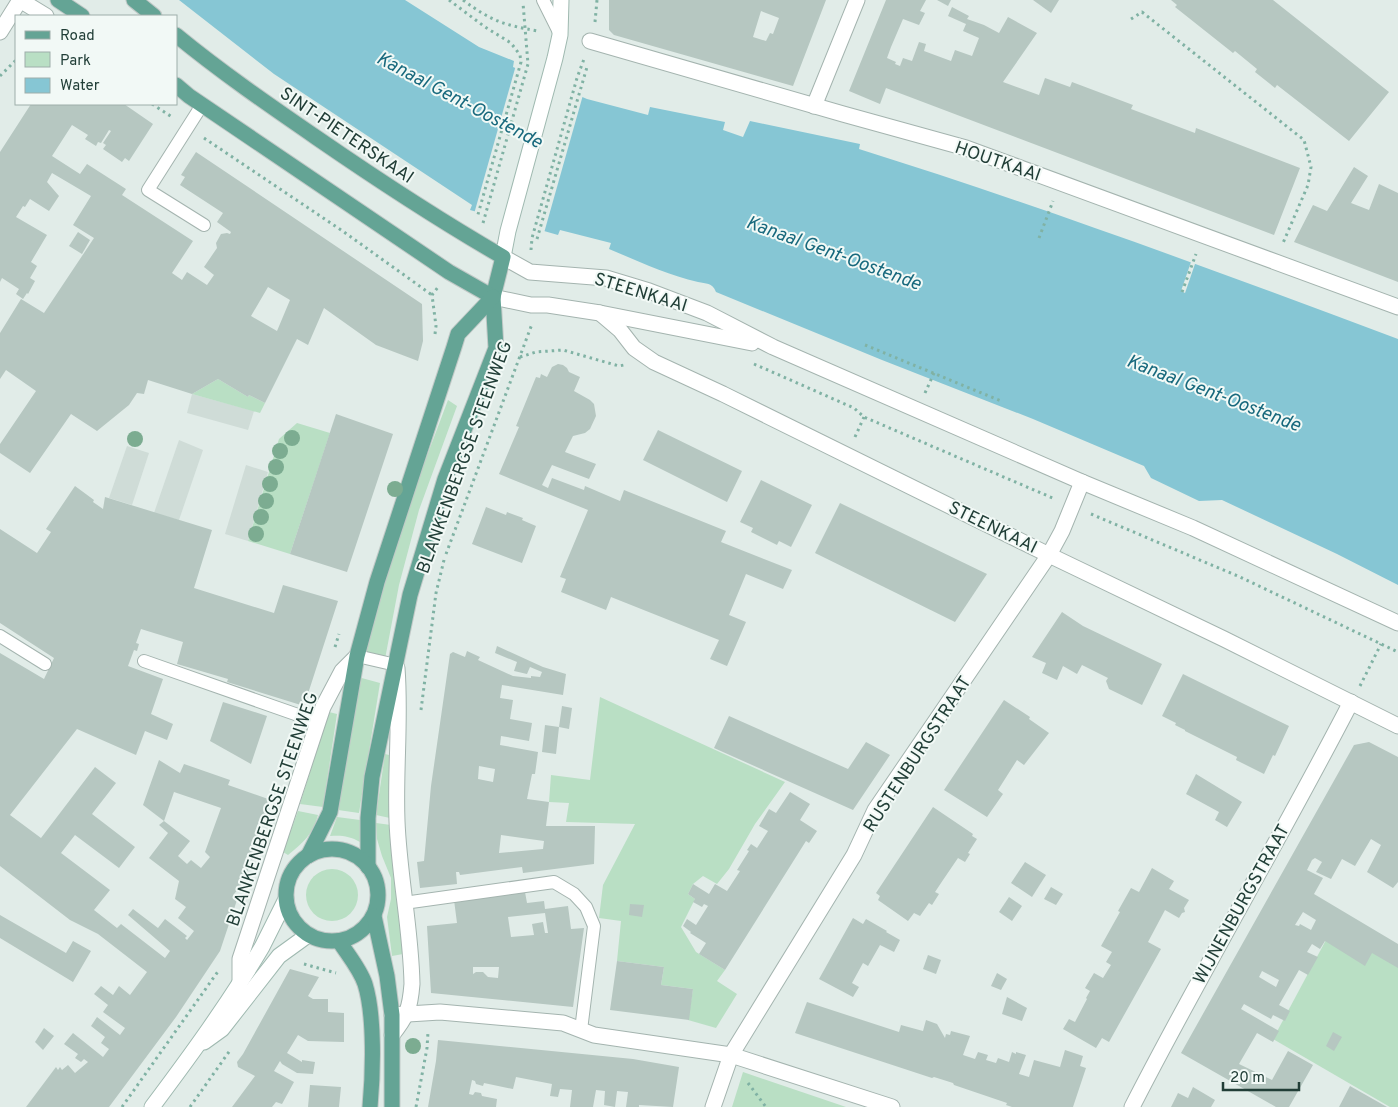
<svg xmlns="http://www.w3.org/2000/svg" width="1398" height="1107" viewBox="0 0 1398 1107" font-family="Overpass,sans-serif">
	<rect width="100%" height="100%" fill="#e1ece8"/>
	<g fill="#cfdcd7">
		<polygon points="192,394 254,411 248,430 187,413"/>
		<polygon points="179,440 203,450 179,520 154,513"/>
		<polygon points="127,446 149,453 132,505 109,498"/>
		<polygon points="246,465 268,472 248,541 225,534"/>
	</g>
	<g fill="#b9dfc4">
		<polygon points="218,379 248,397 249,395 265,403 260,413 192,394"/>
		<polygon points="448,400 457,406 419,510 399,585 385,659 362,655 381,585 413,493"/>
		<polygon points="297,423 330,433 290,554 248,541 279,439"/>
		<polygon points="358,677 380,683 359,813 338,810"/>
		<polygon points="600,697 785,782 755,824 729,869 717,884 703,876 693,884 688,894 695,899 681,927 696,952 725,970 717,981 737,994 716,1028 688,1020 693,989 661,985 664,967 617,961 621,921 599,918 603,885 635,824 566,822 569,803 549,802 551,775 590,780"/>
		<polygon points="329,712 337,714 323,807 300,804"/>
		<polygon points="385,754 389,755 390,818 376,815"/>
		<path d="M298 811 318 815C313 834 303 843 288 855L283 852Z"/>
		<path d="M337 817 360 820V842C350 836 341 835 330 836Z"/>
		<polygon points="376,823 391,825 403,954 392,956 387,917 391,899 391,878 382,856 377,839"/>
		<circle cx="332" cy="895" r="26"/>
		<polygon points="1326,940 1365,943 1398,961 1398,1107 1390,1107 1273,1039"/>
		<polygon points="743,1072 846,1107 732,1107"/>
	</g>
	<path fill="#86c6d4" d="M179 0H405L479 47 514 61 513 67 587 99 648 115 650 107 725 122 723 130 743 137 750 121 860 144 859 149C1041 206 1219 272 1398 339V585L1337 554 1222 500 1199 501 1151 478 1144 466 1033 419 882 360 716 292C712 282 706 284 698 282 667 275 638 261 609 249L611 243 560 230 558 235 470 210 472 205 274 74Z"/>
	<g fill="#e1ece8">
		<polygon points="516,65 583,95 544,233 474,214"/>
		<polygon points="1192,259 1196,261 1185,293 1181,291"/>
	</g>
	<g fill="#b6c7c1" fill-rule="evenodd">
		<path d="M609 0H826L793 86 614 35 609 30ZM761 11 779 18 773 34 770 33 766 41 753 37Z"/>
		<polygon points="886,0 926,0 920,11 925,13 919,25 903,19 891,47 887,58 896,62 895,64 900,66 903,58 912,61 919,42 926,44 924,51 951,61 955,50 972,56 979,38 963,31 966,24 948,16 952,7 969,16 967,19 984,25 999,33 1008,17 1037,33 1003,82 1039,95 1045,78 1070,87 1072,82 1133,105 1131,109 1195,133 1196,128 1300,168 1274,235 886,88 880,104 849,91"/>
		<polygon points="937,0 951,0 948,6"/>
		<polygon points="1033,0 1059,0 1051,13"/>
		<polygon points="1171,0 1273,0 1389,92 1349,141 1277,85 1275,88 1255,72 1257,69 1235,51 1233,53 1175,7 1177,5"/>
		<path d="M31 104H124L153 124 129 161 125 158 122 162 103 149 106 145 103 143 111 131 109 130 101 143 98 142 96 146 85 139 88 135 72 125 52 156 80 174 87 164 126 189 122 195 193 241 172 273 182 280 187 272 207 285 214 275 204 267 217 248 216 243 221 234 227 233 230 234 231 232 217 222 223 213 180 185 185 177 181 175 196 152 422 304 423 341 418 361 376 345 324 308 308 345 297 339 265 403 249 395 248 397 218 379 192 394 148 380 144 394 137 393 129 405 97 431 71 414 30 473 0 453V444L36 391 6 370 0 379V333L21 299 44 313 94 238 73 225 91 196 52 173 47 182 59 196 49 211 30 199 25 207 23 206 16 217 47 235 31 262 37 266 30 278 35 281 28 294 27 293 23 299 16 294 19 289 2 278 0 282V152ZM268 287 290 300 277 331 251 316Z"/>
		<polygon points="1354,167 1368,176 1351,203 1369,210 1379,184 1398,193 1398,282 1294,242 1313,205 1327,211"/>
		<polygon points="78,232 90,240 82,254 69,246"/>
		<polygon points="558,364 563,365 567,368 569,372 580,377 574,391 590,400 594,404 596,416 590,429 585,433 573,436 565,452 596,464 589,479 552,465 542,485 548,488 552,478 584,490 585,486 620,501 624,490 726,531 721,542 792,570 783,589 746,574 729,615 746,622 727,666 710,659 719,640 611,597 606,610 561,592 566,579 560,577 588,510 499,474 519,427 516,426 536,377 540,378 541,374 547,377 552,367"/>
		<polygon points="336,414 393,434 347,572 290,554"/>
		<polygon points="658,430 742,471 727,502 643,460"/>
		<polygon points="761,480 812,505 791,547 779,541 777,545 751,532 753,528 740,522"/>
		<path d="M75 486 94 500 93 502 103 509 105 497 212 530 194 588 274 613 283 585 338 601 304 706 227 682 228 679 177 664 183 642 141 629 136 643 139 644 137 651 134 650 128 666 163 679 151 714 173 724 167 740 145 731 136 755 77 729 10 815 41 838 95 767 116 783 92 814 135 847 119 868 75 835 61 853 110 890 94 910 117 928 121 924 165 958 170 951 128 915 133 909 158 928 165 919 187 936 185 938 187 940 194 931 178 918 186 907 175 899 179 881 149 858 168 833 159 825 164 821 143 805 159 760 180 773 184 764 230 780 228 785 271 800 244 882 234 894 238 897 220 951 176 1017 109 1107H26L56 1067 58 1070 60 1067 62 1070 68 1065 75 1073 88 1062 84 1059 81 1062 75 1058 78 1054 64 1044 73 1033 103 1057 109 1049 101 1043 105 1037 91 1026 97 1017 120 1035 125 1028 103 1012 108 1005 94 994 101 986 113 995 119 986 130 995 147 972 98 934 70 920 0 866V653L44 679 54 658 0 623V529L37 553 51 532 46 529ZM174 792 221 808 205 852 210 857 201 868 191 860 187 864 178 856 190 841 164 821Z"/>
		<polygon points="840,503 987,574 955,622 815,553"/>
		<polygon points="486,507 506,515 507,512 523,518 522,520 536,526 522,563 472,544"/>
		<polygon points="1062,612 1083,626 1162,664 1142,705 1109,689 1106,681 1108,678 1082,665 1077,674 1063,666 1057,680 1042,673 1046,663 1032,657"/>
		<path d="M497 646 543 667 566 674 563 695 502 685 500 698 513 700 510 719 532 723 529 741 501 736 500 745 538 752 535 774H532L527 799 549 802 546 826H595L594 864 523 873 522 867 460 875 459 872H456L457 884 420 888 417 862 424 861 431 786 450 654 453 652 465 657 467 651 480 657 478 660 513 676 531 678V676L540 677 542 672 530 667 527 674 514 671 517 662 495 653ZM479 766 495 769 493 782 478 779ZM501 835 544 841 543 849 499 853Z"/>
		<polygon points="1183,674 1289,726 1275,756 1273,755 1264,774 1236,760 1237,757 1185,731 1185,730 1175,725 1176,723 1162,716"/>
		<polygon points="1004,700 1030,717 1029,719 1049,733 1024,765 1017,760 998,790 1003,794 987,817 944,790"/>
		<polygon points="223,702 267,716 251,764 210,741"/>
		<polygon points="562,706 572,708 569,729 559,727 556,754 542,752 545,725 559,727"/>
		<polygon points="729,716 848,769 866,742 890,755 853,810 714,748"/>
		<path d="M1369 742 1398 757V882L1393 888 1367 872 1381 845 1371 839 1355 866 1342 859 1331 879 1316 872 1322 862 1315 858 1312 860 1307 870 1323 878 1314 894 1398 944V968L1372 953 1365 966 1325 941 1320 949 1312 944 1307 952 1318 957 1308 975 1299 970 1279 1005 1290 1011 1285 1021 1273 1015 1271 1019 1244 1004 1241 1009 1279 1031 1273 1042 1257 1033 1239 1064 1272 1080 1288 1051 1313 1065 1289 1107H1276L1181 1053 1354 745ZM1303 912 1316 920 1311 930 1300 924 1299 926 1295 925ZM1262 971 1279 980 1276 987 1259 977Z"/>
		<polygon points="1196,774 1242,802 1227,827 1215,820 1219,812 1186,794"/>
		<polygon points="790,792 810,804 800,820 817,831 809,843 806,841 725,970 699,954 706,943 690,933 691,932 683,926 687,919 696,925 708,906 704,904 702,907 693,902 695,899 688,894 693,884 709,894 715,884 727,891 740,871 737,870 749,851 747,850 751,844 757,848 768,831 759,826 769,809 776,813"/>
		<polygon points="933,807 973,834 972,836 977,839 968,853 970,854 965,862 958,858 943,880 935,892 939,894 932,905 929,903 920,916 914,913 908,921 878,900 880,896 876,893"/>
		<polygon points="1025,862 1046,875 1032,897 1011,883"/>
		<polygon points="1152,868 1174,881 1169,889 1189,900 1184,908 1185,912 1182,913 1179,918 1165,910 1148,942 1161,949 1109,1042 1102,1038 1096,1048 1063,1029 1069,1019 1075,1022 1087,999 1086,998 1090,991 1085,988 1094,973 1103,978 1111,965 1106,962 1112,952 1101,946 1120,912 1118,911 1131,888 1139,892"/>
		<polygon points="1051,887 1063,894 1056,905 1044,899"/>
		<path d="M525 892 527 903 544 901 545 909 568 906 571 929 584 928 573 1007 431 993 427 926 457 923 454 900ZM545 913 548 933H545L543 922 532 924 534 935 511 937 508 917ZM473 967H499L498 978 488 977 483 972H476L473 974Z"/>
		<polygon points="1009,897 1022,906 1012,921 999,912"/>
		<polygon points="630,904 644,905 642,917 629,915"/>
		<polygon points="0,915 66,953 73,941 91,951 73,982 0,938"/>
		<polygon points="853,918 863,924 866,919 887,931 886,932 900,940 894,952 880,945 868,966 863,963 852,983 859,987 853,997 819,979"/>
		<polygon points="928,955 941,960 936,974 923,969"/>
		<polygon points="617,961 664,967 661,985 693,989 689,1020 610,1010"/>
		<polygon points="290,969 319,977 308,996 313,999 328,999 328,1012 344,1013 344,1042 308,1041 298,1035 287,1053 302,1062 302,1060 315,1062 313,1074 297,1073 282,1064 280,1061 274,1071 294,1082 282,1104 276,1102 272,1107 232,1107 255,1076 238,1067 237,1062 243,1054"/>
		<polygon points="997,973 1007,979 1001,990 991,986"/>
		<polygon points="1007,997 1027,1008 1022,1021 1002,1014"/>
		<polygon points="807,1002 899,1032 901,1025 923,1031 926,1020 937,1024 945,1038 946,1034 950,1035 951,1031 970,1036 963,1055 975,1059 978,1052 988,1055 986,1060 996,1063 998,1058 1009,1062 1012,1052 1016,1054 1016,1052 1026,1055 1019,1074 1029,1077 1034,1060 1060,1067 1065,1050 1083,1056 1080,1066 1086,1068 1073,1107 1012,1107 1006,1105 1007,1103 954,1085 953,1083 934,1077 932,1078 795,1033"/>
		<polygon points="44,1028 54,1036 43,1050 35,1042"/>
		<polygon points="1333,1032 1342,1037 1334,1051 1326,1046"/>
		<polygon points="438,1040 633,1059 679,1067 673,1107 639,1105 639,1107 626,1107 628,1092 617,1091 615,1107 604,1105 605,1091 596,1090 593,1107 570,1107 572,1090 560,1089 558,1097 550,1096 552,1084 516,1077 513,1089 484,1083 483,1086 476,1084 475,1081 472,1080 469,1094 473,1095 475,1092 481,1093 482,1096 497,1099 496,1107 428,1107 436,1061"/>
		<polygon points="310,1085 341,1087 339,1107 308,1107"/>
		<polygon points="1350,1086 1387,1107 1339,1107"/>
		<polygon points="1193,1087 1215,1100 1211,1107 1171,1107 1178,1093 1188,1098"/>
	</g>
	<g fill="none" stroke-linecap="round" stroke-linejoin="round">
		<defs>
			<g id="service">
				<polyline points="543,0 560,34"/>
				<polyline points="202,105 148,190 204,225"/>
				<polyline points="0,636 45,664"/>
				<polyline points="357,656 396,665"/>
				<polyline points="144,661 318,722"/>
				<polyline points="404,903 554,882 574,894 586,907 594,926 581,1030"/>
			</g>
			<g id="minor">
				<polyline points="20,0 46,16"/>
				<polyline points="0,32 20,0"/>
				<polyline points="590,41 843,114 966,148 1398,307"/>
				<polyline points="814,106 857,0"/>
				<polyline points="503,257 530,272 606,278 649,291 707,313 773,347 1082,482 1193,528 1398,623"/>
				<polyline points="493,297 531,305 548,305 600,313 752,343"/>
				<polyline points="600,313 620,330 634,348 654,362 723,394 1049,555 1224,639 1398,726"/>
				<polyline points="240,982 240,959 318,722 323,707 342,671 357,656"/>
				<polyline points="392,1015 440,1012 563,1023 594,1035 731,1055 892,1107"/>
				<path d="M392 1035C407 1016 410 1009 412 984 411 929 399 875 397 821 395 770 401 719 397 668"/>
				<polyline points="713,1107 731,1055 854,855 875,810 1049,555 1062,531 1082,482"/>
				<path d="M1132 1107C1202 970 1281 838 1351 702"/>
			</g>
			<g id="secondary">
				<polyline points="503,257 508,231 555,58 560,35 561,0"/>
				<polyline points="204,1042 222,1029 279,956 308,935"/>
				<path d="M152 1107C191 1055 229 1003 262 947 270 931 278 915 286 899"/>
			</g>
			<g id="primary">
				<polyline points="58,0 82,16"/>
				<polyline points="134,0 154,16"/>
				<path d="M176 35C221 72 269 105 317 138 378 180 439 220 503 257L493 297 496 348 445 479 410 595 372 777 368 818V867"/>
				<polyline points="176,85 189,96 449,272 493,297"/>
				<circle cx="332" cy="895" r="46"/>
				<polyline points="308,856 330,812 357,656 377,582 454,347 458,334 493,297"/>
				<polyline points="374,916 387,976 392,1015 392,1107"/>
				<path d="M339 941C348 955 360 969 365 984 375 1016 373 1074 370 1107"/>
			</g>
		</defs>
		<use href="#service" stroke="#a4b4af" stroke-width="14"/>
		<use href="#minor" stroke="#a4b4af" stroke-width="17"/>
		<use href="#secondary" stroke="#9fb9b0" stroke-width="17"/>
		<use href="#primary" stroke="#c1c9c7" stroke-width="17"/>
		<g stroke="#80b2a4" stroke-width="3" stroke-dasharray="2.5 4" stroke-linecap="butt">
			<polyline points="449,0 485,27 511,43 520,55 521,62 477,218"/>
			<path d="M463 0C491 21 504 25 538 31"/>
			<polyline points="1131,19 1142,12 1304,140 1311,167 1308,185 1283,243"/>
			<polyline points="595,22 597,0"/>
			<polyline points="0,76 16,60"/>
			<polyline points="152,104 172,117"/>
			<polyline points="204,138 344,232 432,295"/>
			<polyline points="483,223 528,64 523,3"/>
			<polyline points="1039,238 1053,201"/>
			<polyline points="537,239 587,67"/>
			<polyline points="531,250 532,238 577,78 584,59"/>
			<polyline points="1182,292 1196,254"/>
			<polyline points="435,334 436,326 432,295 438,287"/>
			<polyline points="865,345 1001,401"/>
			<polyline points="520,357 536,352 563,350 619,366 624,365"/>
			<polyline points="754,364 854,408 864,417 1055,499"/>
			<polyline points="925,393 934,373"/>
			<polyline points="855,437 864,417"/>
			<polyline points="1091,514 1240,577 1398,652"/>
			<polyline points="446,554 532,324"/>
			<polyline points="335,647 339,634"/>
			<polyline points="1360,686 1381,644"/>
			<polyline points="421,710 436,593 444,560"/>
			<polyline points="304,964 336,973"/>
			<polyline points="748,1083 766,1107"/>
			<polyline points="122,1107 219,970"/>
			<polyline points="190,1107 231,1049"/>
			<polyline points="416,1107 427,1048 428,1032"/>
		</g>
		<use href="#service" stroke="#fff" stroke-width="12"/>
		<use href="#minor" stroke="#fff" stroke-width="15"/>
		<use href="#secondary" stroke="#fff" stroke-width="15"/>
		<use href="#primary" stroke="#64a495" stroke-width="15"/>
	</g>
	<g fill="#7cac91">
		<circle cx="292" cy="438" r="8"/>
		<circle cx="135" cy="439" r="8"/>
		<circle cx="280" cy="451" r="8"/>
		<circle cx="276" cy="467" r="8"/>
		<circle cx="270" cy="484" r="8"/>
		<circle cx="395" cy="489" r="8"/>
		<circle cx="266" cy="501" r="8"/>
		<circle cx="261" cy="517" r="8"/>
		<circle cx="256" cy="534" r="8"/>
		<circle cx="413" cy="1046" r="8"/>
	</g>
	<g text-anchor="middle" stroke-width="4" stroke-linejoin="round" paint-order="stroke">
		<g font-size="18" fill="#213e37" stroke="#f2f9f6">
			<text transform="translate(347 135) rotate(34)" y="6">SINT-PIETERSKAAI</text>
			<text transform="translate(998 161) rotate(19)" y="6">HOUTKAAI</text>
			<text transform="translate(641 292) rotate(17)" y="6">STEENKAAI</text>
			<text transform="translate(464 457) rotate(-70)" y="6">BLANKENBERGSE STEENWEG</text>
			<text transform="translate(993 527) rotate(26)" y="6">STEENKAAI</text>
			<text transform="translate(917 754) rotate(-57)" y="6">RUSTENBURGSTRAAT</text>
			<text transform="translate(272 809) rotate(-71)" y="6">BLANKENBERGSE STEENWEG</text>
			<text transform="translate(1241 904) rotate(-61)" y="6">WIJNENBURGSTRAAT</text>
		</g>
		<g font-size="19" font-style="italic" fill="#18697d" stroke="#f2f9f6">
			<text transform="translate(460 99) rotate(28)" y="7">Kanaal Gent-Oostende</text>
			<text transform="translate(834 252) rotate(20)" y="7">Kanaal Gent-Oostende</text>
			<text transform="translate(1214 392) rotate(21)" y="7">Kanaal Gent-Oostende</text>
		</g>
	</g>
	<rect x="15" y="15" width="162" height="90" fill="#f2f9f6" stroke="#9eaeaa"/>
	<rect x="25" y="31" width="25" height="8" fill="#64a495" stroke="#9eaeaa"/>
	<text x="60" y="40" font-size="15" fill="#213e37">Road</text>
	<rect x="25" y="52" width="25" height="15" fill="#b9dfc4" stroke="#9eaeaa"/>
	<text x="60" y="65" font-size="15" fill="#213e37">Park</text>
	<rect x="25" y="78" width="25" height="15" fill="#86c6d4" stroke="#9eaeaa"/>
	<text x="60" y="90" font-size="15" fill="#213e37">Water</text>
	<path d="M1223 1082v8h76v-8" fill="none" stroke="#213e37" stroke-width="2.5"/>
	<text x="1230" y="1082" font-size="15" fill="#213e37" stroke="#f2f9f6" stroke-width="4" paint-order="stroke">20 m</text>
</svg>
